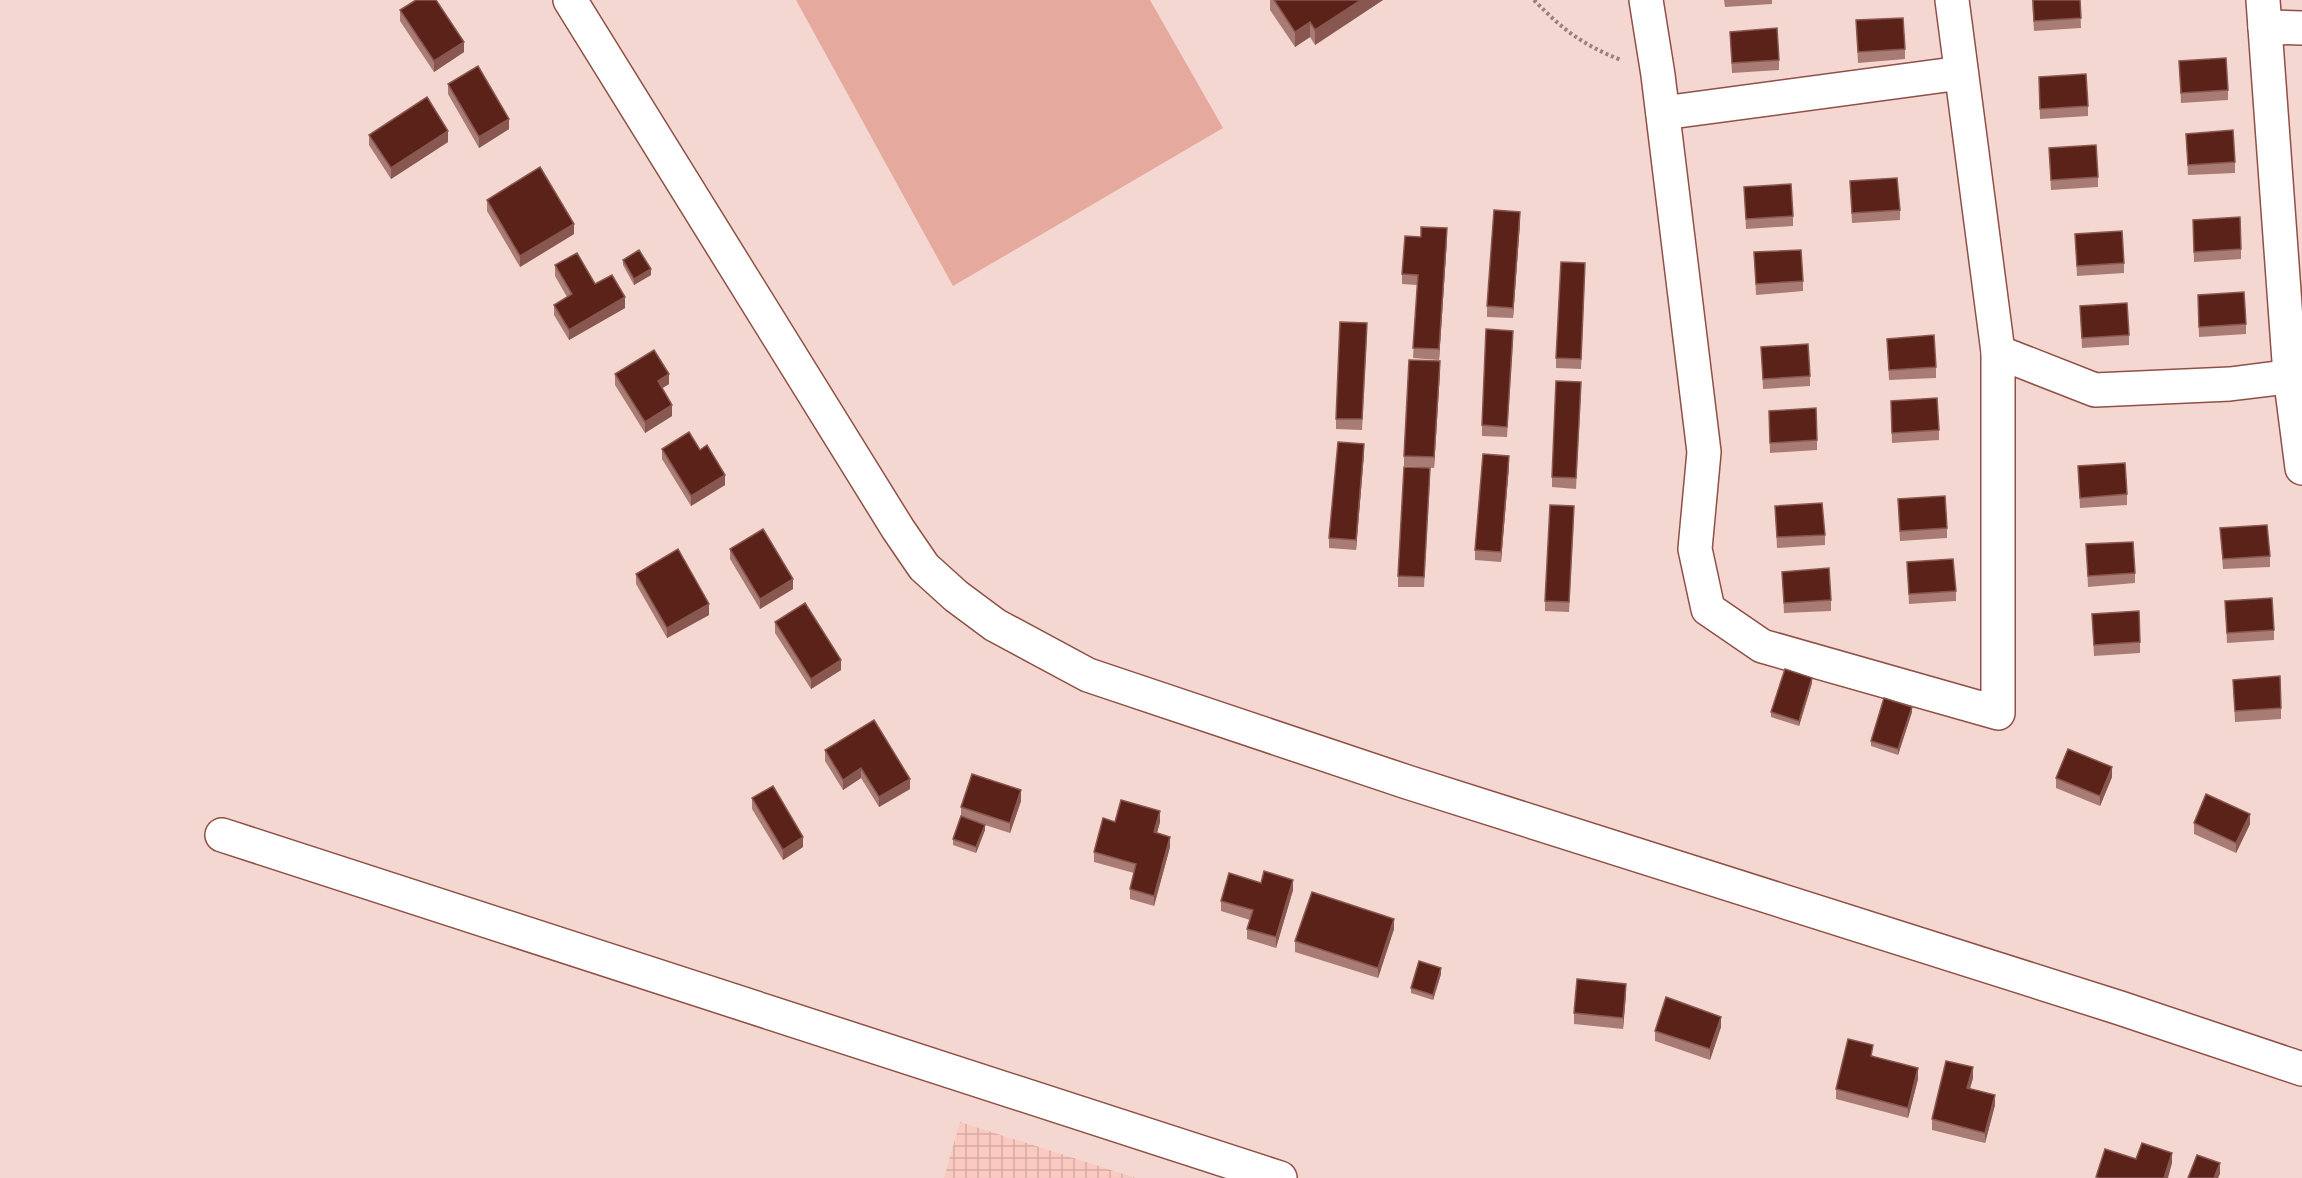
<svg xmlns="http://www.w3.org/2000/svg" width="2302" height="1178" viewBox="0 0 2302 1178" font-family="Lato,sans-serif">
	<defs>
		<pattern id="industrial-grid" width="8" height="8" patternUnits="userSpaceOnUse" patternTransform="scale(1.5)"><rect width="8" height="8" fill="#fac9c0"/><path d="M0 4h8M4 0v8" fill="none" stroke="#d6aba3"/></pattern>
	</defs>
	<rect width="100%" height="100%" fill="#f5d7d1"/>
	<polygon fill="url(#industrial-grid)" points="960,1122 1136,1178 944,1178"/>
	<polygon fill="#e5a99d" points="796,0 1150,0 1223,128 953,286"/>
	<g fill="none" stroke-linecap="round" stroke-linejoin="round">
		<defs>
			<g id="minor">
				<polyline points="570,0 898,529 924,567 956,596 995,625 1088,675 1407,782 2120,1008 2302,1069"/>
				<polyline points="1646,0 1658,75 1704,452 1695,549 1708,609 1762,646 1998,713 1998,352 1952,0"/>
				<polyline points="2263,0 2290,375 2302,468"/>
				<polyline points="2265,27 2302,28"/>
				<polyline points="1663,113 1961,73"/>
				<polyline points="1998,352 2095,390 2230,384 2302,375"/>
				<polyline points="222,835 1280,1178"/>
			</g>
		</defs>
		<use href="#minor" stroke="#8f5045" stroke-width="36"/>
		<path stroke="#9b7f7a" stroke-width="4" stroke-dasharray="3 3" stroke-linecap="butt" d="M1534 0C1563 30 1583 45 1621 60"/>
		<use href="#minor" stroke="#fff" stroke-width="33"/>
	</g>
	<g fill="#a87c74">
		<polygon points="1270,0 1383,0 1315,45 1310,37 1295,47 1270,10"/>
		<polygon points="1724,0 1772,0 1772,4 1725,7"/>
		<polygon points="2032,0 2080,0 2081,28 2034,31"/>
		<polygon points="400,10 464,52 434,72 400,21"/>
		<polygon points="1856,20 1905,49 1905,59 1858,63"/>
		<polygon points="1730,32 1779,60 1779,70 1732,73"/>
		<polygon points="2179,61 2228,90 2228,100 2181,103"/>
		<polygon points="2039,77 2088,106 2088,116 2040,119"/>
		<polygon points="448,84 509,129 479,148 448,94"/>
		<polygon points="2186,134 2235,162 2235,173 2188,175"/>
		<polygon points="369,135 448,142 391,179 369,145"/>
		<polygon points="2049,148 2098,177 2098,187 2051,190"/>
		<polygon points="1850,181 1900,210 1900,220 1852,223"/>
		<polygon points="1744,187 1793,216 1793,226 1746,229"/>
		<polygon points="487,200 574,234 520,267 487,211"/>
		<polygon points="2193,220 2241,249 2241,259 2194,262"/>
		<polygon points="1520,222 1513,318 1487,317 1487,306"/>
		<polygon points="2075,234 2124,263 2124,273 2077,276"/>
		<polygon points="1447,239 1439,360 1413,358 1417,285 1402,284 1402,274"/>
		<polygon points="1754,252 1803,281 1803,291 1756,295"/>
		<polygon points="623,260 651,275 634,285 623,265"/>
		<polygon points="555,265 595,284 625,308 569,340 554,315 554,305 567,297 555,276"/>
		<polygon points="1585,273 1581,369 1556,368 1556,358"/>
		<polygon points="2198,295 2246,324 2246,334 2199,337"/>
		<polygon points="2080,306 2129,335 2129,345 2082,348"/>
		<polygon points="1367,334 1362,430 1336,429 1336,419"/>
		<polygon points="1887,339 1936,367 1936,378 1889,380"/>
		<polygon points="1513,341 1507,437 1482,436 1482,425"/>
		<polygon points="1761,347 1810,376 1810,386 1763,389"/>
		<polygon points="1440,371 1434,468 1404,466 1404,456"/>
		<polygon points="615,374 669,384 662,388 672,416 645,433 615,385"/>
		<polygon points="1581,393 1576,489 1552,487 1552,477"/>
		<polygon points="1891,401 1939,430 1939,440 1892,443"/>
		<polygon points="1769,411 1817,440 1817,450 1770,453"/>
		<polygon points="662,449 700,450 725,485 691,506 662,459"/>
		<polygon points="1364,454 1356,550 1329,548 1329,538"/>
		<polygon points="1509,466 1501,562 1475,560 1475,550"/>
		<polygon points="2078,466 2127,494 2127,505 2080,508"/>
		<polygon points="1430,479 1424,587 1398,587 1398,576"/>
		<polygon points="1898,499 1947,528 1947,538 1900,541"/>
		<polygon points="1775,506 1825,535 1825,545 1777,548"/>
		<polygon points="1574,516 1569,612 1545,611 1545,601"/>
		<polygon points="2220,528 2270,556 2270,567 2223,569"/>
		<polygon points="2086,544 2135,573 2135,583 2088,587"/>
		<polygon points="730,549 793,589 760,609 730,559"/>
		<polygon points="1907,562 1956,591 1956,601 1909,604"/>
		<polygon points="1782,572 1831,600 1831,611 1784,613"/>
		<polygon points="636,574 709,615 667,638 636,584"/>
		<polygon points="2225,601 2274,630 2274,640 2227,643"/>
		<polygon points="2092,614 2140,642 2140,653 2094,656"/>
		<polygon points="775,622 841,670 811,689 775,633"/>
		<polygon points="2233,680 2281,708 2281,719 2235,722"/>
		<polygon points="1812,683 1799,726 1771,717 1771,712"/>
		<polygon points="1912,712 1898,755 1871,746 1871,741"/>
		<polygon points="825,750 910,789 879,807 861,778 843,790 825,761"/>
		<polygon points="2112,777 2100,806 2056,788 2056,778"/>
		<polygon points="752,798 803,847 783,860 752,809"/>
		<polygon points="1021,801 1010,833 982,824 985,830 976,853 953,845 953,839 961,816 961,807"/>
		<polygon points="1115,822 1160,822 1157,833 1170,847 1154,906 1130,899 1130,889 1134,873 1094,862 1094,852"/>
		<polygon points="2194,823 2250,824 2236,853 2194,834"/>
		<polygon points="1261,883 1293,890 1276,948 1247,939 1247,929 1250,920 1221,911 1221,901"/>
		<polygon points="1394,929 1378,978 1295,952 1295,941"/>
		<polygon points="1441,974 1433,1000 1411,993 1411,988"/>
		<polygon points="1626,994 1623,1029 1574,1024 1574,1013"/>
		<polygon points="1721,1027 1710,1060 1655,1041 1655,1031"/>
		<polygon points="1873,1055 1873,1057 1918,1079 1908,1118 1836,1099 1836,1089"/>
		<polygon points="1973,1078 1970,1089 1995,1105 1985,1143 1932,1130 1932,1119"/>
	</g>
	<g fill="#885850">
		<polygon points="1361,0 1383,0 1315,45 1315,30"/>
		<polygon points="1310,22 1310,37 1295,47 1295,32"/>
		<polygon points="464,42 464,52 434,72 434,61"/>
		<polygon points="509,119 509,129 479,148 479,137"/>
		<polygon points="448,131 448,142 391,179 391,168"/>
		<polygon points="1520,212 1520,222 1513,318 1513,308"/>
		<polygon points="574,224 574,234 520,267 520,256"/>
		<polygon points="1447,228 1447,239 1439,360 1439,349"/>
		<polygon points="651,269 651,275 634,285 634,279"/>
		<polygon points="625,297 625,308 569,340 569,330"/>
		<polygon points="1440,361 1440,371 1434,468 1434,457"/>
		<polygon points="669,374 669,384 658,391 658,381"/>
		<polygon points="672,405 672,416 645,433 645,422"/>
		<polygon points="1364,444 1364,454 1356,550 1356,540"/>
		<polygon points="1509,456 1509,466 1501,562 1501,552"/>
		<polygon points="725,475 725,485 691,506 691,496"/>
		<polygon points="793,579 793,589 760,609 760,599"/>
		<polygon points="709,604 709,615 667,638 667,628"/>
		<polygon points="841,660 841,670 811,689 811,679"/>
		<polygon points="1812,678 1812,683 1799,726 1799,721"/>
		<polygon points="1912,707 1912,712 1898,755 1898,749"/>
		<polygon points="2112,767 2112,777 2100,806 2100,796"/>
		<polygon points="861,768 861,778 843,790 843,780"/>
		<polygon points="910,779 910,789 879,807 879,797"/>
		<polygon points="1021,790 1021,801 1010,833 1010,823"/>
		<polygon points="1160,811 1160,822 1154,843 1154,832"/>
		<polygon points="2250,814 2250,824 2236,853 2236,843"/>
		<polygon points="985,825 985,830 976,853 976,847"/>
		<polygon points="803,837 803,847 783,860 783,850"/>
		<polygon points="1170,837 1170,847 1154,906 1154,896"/>
		<polygon points="1293,880 1293,890 1276,948 1276,937"/>
		<polygon points="1394,919 1394,929 1378,978 1378,968"/>
		<polygon points="1441,968 1441,974 1433,1000 1433,995"/>
		<polygon points="1626,984 1626,994 1623,1029 1623,1018"/>
		<polygon points="1721,1017 1721,1027 1710,1060 1710,1049"/>
		<polygon points="1973,1067 1973,1078 1967,1098 1967,1088"/>
		<polygon points="1918,1068 1918,1079 1908,1118 1908,1108"/>
		<polygon points="1995,1095 1995,1105 1985,1143 1985,1133"/>
		<polygon points="2172,1153 2172,1163 2168,1178 2164,1178"/>
		<polygon points="2220,1163 2220,1174 2218,1178 2214,1178"/>
	</g>
	<g fill="#5a2218" stroke="#885850" stroke-width="1.5">
		<polygon points="416,0 436,0 464,42 434,61 400,10"/>
		<polygon points="1274,0 1361,0 1315,30 1310,22 1295,32"/>
		<polygon points="2033,0 2080,0 2081,18 2034,21"/>
		<polygon points="1903,18 1905,49 1858,52 1856,20"/>
		<polygon points="1777,28 1779,60 1732,63 1730,32"/>
		<polygon points="2226,58 2228,90 2181,93 2179,61"/>
		<polygon points="478,66 509,119 479,137 448,84"/>
		<polygon points="2086,74 2088,106 2040,109 2039,77"/>
		<polygon points="427,97 448,131 391,168 369,135"/>
		<polygon points="2233,130 2235,162 2188,165 2186,134"/>
		<polygon points="2096,145 2098,177 2051,180 2049,148"/>
		<polygon points="540,167 574,224 520,256 487,200"/>
		<polygon points="1897,178 1900,210 1852,213 1850,181"/>
		<polygon points="1791,184 1793,216 1746,219 1744,187"/>
		<polygon points="1494,210 1520,212 1513,308 1487,306"/>
		<polygon points="2240,217 2241,249 2194,252 2193,220"/>
		<polygon points="1421,227 1447,228 1439,349 1413,348 1418,275 1402,274 1405,236 1421,237"/>
		<polygon points="2122,231 2124,263 2077,266 2075,234"/>
		<polygon points="639,250 651,269 634,279 623,260"/>
		<polygon points="1801,250 1803,281 1756,284 1754,252"/>
		<polygon points="577,253 595,284 612,275 625,297 569,330 554,305 572,294 555,265"/>
		<polygon points="1561,262 1585,263 1581,359 1556,358"/>
		<polygon points="2244,292 2246,324 2199,327 2198,295"/>
		<polygon points="2127,303 2129,335 2082,338 2080,306"/>
		<polygon points="1340,322 1367,323 1362,419 1336,419"/>
		<polygon points="1486,329 1513,331 1507,427 1482,425"/>
		<polygon points="1934,335 1936,367 1889,370 1887,339"/>
		<polygon points="1808,344 1810,376 1763,379 1761,347"/>
		<polygon points="654,350 669,374 658,381 672,405 645,422 615,374"/>
		<polygon points="1409,360 1440,361 1434,457 1404,456"/>
		<polygon points="1556,381 1581,382 1576,478 1552,477"/>
		<polygon points="1937,398 1939,430 1892,433 1891,401"/>
		<polygon points="1816,408 1817,440 1770,443 1769,411"/>
		<polygon points="689,432 700,450 707,445 725,475 691,496 662,449"/>
		<polygon points="1338,442 1364,444 1356,540 1329,538"/>
		<polygon points="1483,454 1509,456 1501,552 1475,550"/>
		<polygon points="2125,463 2127,494 2080,498 2078,466"/>
		<polygon points="1404,467 1430,468 1424,577 1398,576"/>
		<polygon points="1945,496 1947,528 1900,531 1898,499"/>
		<polygon points="1822,503 1825,535 1777,537 1775,506"/>
		<polygon points="1550,505 1574,506 1569,602 1545,601"/>
		<polygon points="2267,525 2270,556 2223,559 2220,528"/>
		<polygon points="763,529 793,579 760,599 730,549"/>
		<polygon points="2133,542 2135,573 2088,576 2086,544"/>
		<polygon points="678,549 709,604 667,628 636,574"/>
		<polygon points="1953,559 1956,591 1909,594 1907,562"/>
		<polygon points="1829,568 1831,600 1784,603 1782,572"/>
		<polygon points="2272,598 2274,630 2227,633 2225,601"/>
		<polygon points="805,603 841,660 811,679 775,622"/>
		<polygon points="2139,611 2140,642 2094,645 2092,614"/>
		<polygon points="1785,669 1812,678 1799,721 1771,712"/>
		<polygon points="2280,676 2281,708 2235,711 2233,680"/>
		<polygon points="1884,698 1912,707 1898,749 1871,741"/>
		<polygon points="874,720 910,779 879,797 861,768 843,780 825,750"/>
		<polygon points="2068,749 2112,767 2100,796 2056,778"/>
		<polygon points="972,774 1021,790 1010,823 961,807"/>
		<polygon points="773,786 803,837 783,850 752,798"/>
		<polygon points="2206,794 2250,814 2236,843 2194,823"/>
		<polygon points="1121,800 1160,811 1154,832 1170,837 1154,896 1130,889 1136,864 1094,852 1103,818 1115,822"/>
		<polygon points="961,816 985,825 976,847 953,839"/>
		<polygon points="1264,871 1293,880 1276,937 1247,929 1253,910 1221,901 1229,873 1261,883"/>
		<polygon points="1312,892 1394,919 1378,968 1295,941"/>
		<polygon points="1419,961 1441,968 1433,995 1411,988"/>
		<polygon points="1577,979 1626,984 1623,1018 1574,1013"/>
		<polygon points="1666,997 1721,1017 1710,1049 1655,1031"/>
		<polygon points="1848,1039 1873,1045 1871,1056 1918,1068 1908,1108 1836,1089"/>
		<polygon points="1946,1061 1973,1067 1967,1088 1995,1095 1985,1133 1932,1119"/>
		<polygon points="2142,1143 2172,1153 2164,1178 2099,1178 2096,1177 2105,1149 2136,1159"/>
		<polygon points="2197,1155 2220,1163 2214,1178 2188,1178"/>
	</g>
</svg>
